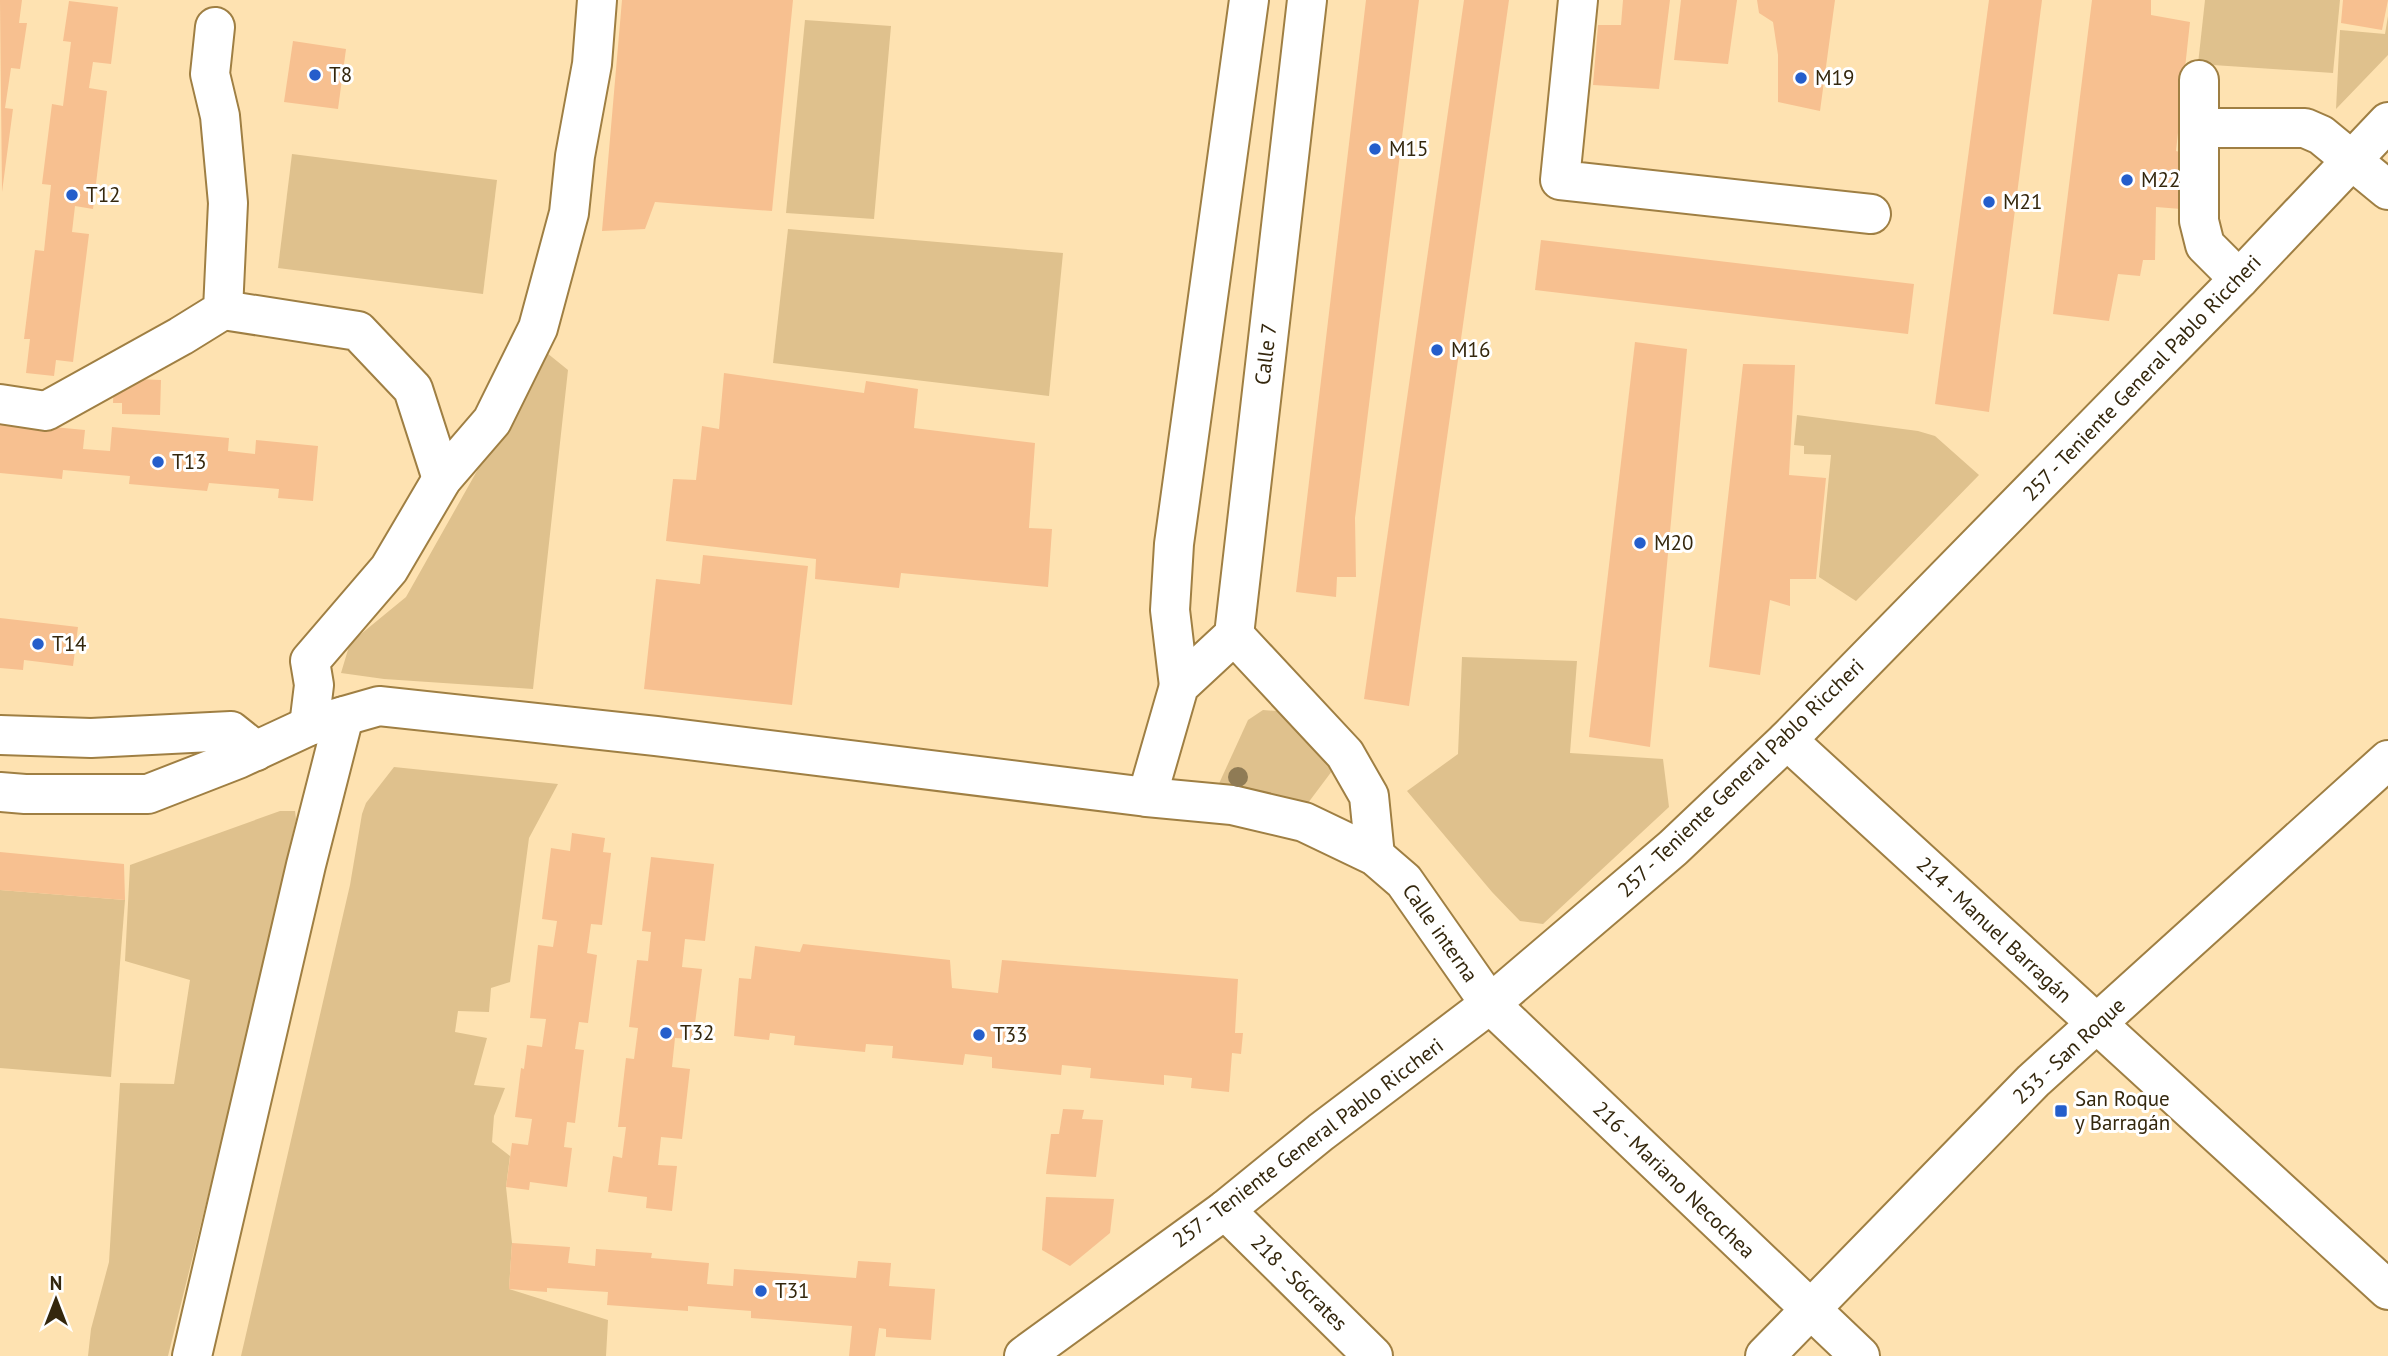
<svg xmlns="http://www.w3.org/2000/svg" width="2388" height="1356" viewBox="0 0 2388 1356" font-family="'PT Sans',sans-serif">
	<rect width="100%" height="100%" fill="#fee2b1"/>
	<g fill="#dfc18d">
		<polygon points="2205,0 2340,0 2333,73 2198,64"/>
		<polygon points="2388,16 2388,55 2336,109 2340,30 2385,34"/>
		<polygon points="805,20 891,26 874,219 786,213"/>
		<polygon points="292,154 497,180 483,294 278,268"/>
		<polygon points="788,229 1063,253 1049,396 773,363"/>
		<polygon points="547,353 568,370 533,689 384,679 341,673 350,643 406,597 482,462 531,386"/>
		<polygon points="1797,415 1918,431 1935,436 1979,475 1856,601 1819,577 1831,455 1804,454 1804,446 1794,445"/>
		<polygon points="1462,657 1577,661 1570,753 1663,759 1669,807 1543,924 1520,921 1492,892 1407,791 1458,754"/>
		<polygon points="1263,710 1277,711 1335,767 1299,815 1217,788 1248,720"/>
		<polygon points="394,767 558,784 529,838 510,982 491,988 489,1012 458,1011 455,1032 487,1038 474,1085 505,1088 494,1116 492,1142 510,1156 506,1187 512,1243 509,1289 608,1320 606,1356 241,1356 350,885 362,814 366,803"/>
		<polygon points="280,811 295,811 296,819 231,1103 168,1356 88,1356 91,1329 109,1262 120,1083 174,1084 190,980 125,961 130,865"/>
		<polygon points="0,890 125,900 111,1077 0,1068"/>
	</g>
	<g fill="#f7c090">
		<polygon points="0,0 22,0 19,23 27,23 20,69 11,68 5,108 13,109 2,192"/>
		<polygon points="622,0 793,0 772,211 655,202 645,229 602,231"/>
		<polygon points="1366,0 1419,0 1355,518 1356,577 1337,577 1336,597 1296,592"/>
		<polygon points="1464,0 1509,0 1409,706 1364,699"/>
		<polygon points="1623,0 1670,0 1659,89 1593,85 1598,25 1621,25"/>
		<polygon points="1681,0 1737,0 1728,64 1674,60"/>
		<polygon points="1757,0 1835,0 1820,111 1778,102 1778,55 1773,22 1759,13"/>
		<polygon points="1989,0 2042,0 1989,412 1935,404"/>
		<polygon points="2092,0 2151,0 2151,15 2190,22 2176,151 2187,154 2181,209 2156,207 2155,260 2143,260 2140,276 2118,274 2109,321 2053,314"/>
		<polygon points="2343,0 2388,0 2382,30 2341,23"/>
		<polygon points="69,1 118,7 111,64 93,62 89,88 107,91 93,209 75,206 72,232 89,234 73,362 56,360 54,376 26,373 30,339 24,339 35,250 44,251 51,185 42,184 52,104 63,106 71,42 63,41"/>
		<polygon points="293,41 346,49 338,109 284,102"/>
		<polygon points="1541,240 1914,284 1908,334 1535,290"/>
		<polygon points="1635,342 1687,349 1650,747 1589,737"/>
		<polygon points="1743,364 1795,365 1789,475 1826,478 1816,579 1790,579 1790,606 1770,600 1760,675 1709,667"/>
		<polygon points="724,373 864,393 866,381 918,389 914,428 1035,443 1029,528 1052,529 1048,587 901,573 899,588 815,579 816,559 666,541 673,479 696,480 702,426 719,429"/>
		<polygon points="114,378 161,380 160,415 122,414 122,403 113,403"/>
		<polygon points="0,422 85,430 83,449 110,451 112,427 229,438 228,451 255,454 256,440 318,446 313,501 278,498 279,489 209,483 207,491 129,484 130,476 63,470 62,479 0,473"/>
		<polygon points="703,555 808,566 792,705 644,689 656,579 700,584"/>
		<polygon points="0,618 78,627 73,666 24,660 23,670 0,668"/>
		<polygon points="572,833 605,838 603,852 611,853 602,925 591,924 587,953 597,955 588,1023 579,1022 575,1049 584,1050 575,1123 567,1122 564,1147 572,1148 567,1187 530,1182 529,1190 506,1187 512,1143 528,1145 532,1119 515,1117 521,1068 524,1069 527,1045 542,1047 546,1019 530,1018 538,945 553,947 557,921 542,919 551,848 570,851"/>
		<polygon points="0,852 124,864 125,900 0,890"/>
		<polygon points="651,857 714,864 705,941 685,939 682,967 702,969 693,1039 675,1038 672,1067 690,1069 682,1139 661,1137 658,1165 677,1166 672,1211 646,1208 647,1197 608,1192 613,1156 622,1158 626,1127 618,1127 626,1058 634,1059 638,1028 629,1027 637,960 648,961 651,932 642,931"/>
		<polygon points="803,944 950,960 952,988 998,993 1002,960 1238,979 1235,1033 1243,1033 1241,1054 1232,1053 1229,1092 1191,1088 1192,1078 1164,1075 1164,1085 1090,1078 1091,1068 1062,1065 1061,1075 992,1068 992,1057 965,1054 963,1065 892,1058 893,1046 866,1044 865,1052 794,1045 795,1036 770,1033 769,1040 734,1036 739,978 751,979 755,946 800,952"/>
		<polygon points="1063,1109 1084,1110 1082,1119 1103,1120 1096,1177 1046,1174 1051,1134 1059,1134"/>
		<polygon points="1046,1197 1114,1199 1110,1233 1070,1266 1042,1250"/>
		<polygon points="512,1243 570,1247 568,1263 595,1266 596,1249 652,1253 651,1258 709,1263 707,1284 733,1286 734,1269 856,1278 858,1261 891,1263 889,1286 935,1289 931,1340 886,1337 886,1329 879,1328 875,1356 849,1356 852,1326 751,1318 751,1311 688,1306 688,1311 607,1305 608,1292 547,1288 547,1292 509,1289"/>
	</g>
	<g fill="none" stroke-linecap="round" stroke-linejoin="round">
		<defs>
			<g id="minor">
				<polyline points="1578,0 1560,180 1871,214"/>
				<polyline points="2199,80 2199,221 2205,245 2239,279"/>
				<polyline points="2200,128 2305,128 2321,135 2388,190"/>
				<polyline points="223,310 358,331 413,389 442,479"/>
				<polyline points="0,404 46,411 181,336 223,310 228,203 220,116 210,74 215,27"/>
				<polyline points="1234,635 1345,754 1369,796 1375,856"/>
				<polyline points="1179,686 1170,610 1174,544 1249,0"/>
				<polyline points="309,726 314,685 310,661 389,569 442,479 492,421 538,328 569,213 575,156 592,64 597,0"/>
				<polyline points="0,735 91,738 231,731 256,751"/>
				<polyline points="1787,740 2388,1290"/>
				<polyline points="0,792 25,794 148,794 238,759 309,726 379,706 656,736 1147,797 1232,805 1304,822 1375,856 1404,881 1490,1004 1860,1356"/>
				<polyline points="1147,797 1179,686 1234,635 1307,0"/>
				<polyline points="1225,1210 1373,1356"/>
				<polyline points="192,1356 306,865 344,716"/>
				<polyline points="1024,1356 1225,1210 1321,1132 1490,1004 1673,848 1787,740 2239,279 2388,122"/>
				<polyline points="1765,1356 2033,1081 2388,760"/>
			</g>
		</defs>
		<use href="#minor" stroke="#9f7f43" stroke-width="42"/>
		<use href="#minor" stroke="#fff" stroke-width="38"/>
	</g>
	<circle fill="#8f7b55" cx="1238" cy="777" r="10"/>
	<g fill="#255ecb" stroke="#fff" stroke-width="2.5">
		<circle cx="315" cy="75" r="7"/>
		<circle cx="1801" cy="78" r="7"/>
		<circle cx="1375" cy="149" r="7"/>
		<circle cx="2127" cy="180" r="7"/>
		<circle cx="72" cy="195" r="7"/>
		<circle cx="1989" cy="202" r="7"/>
		<circle cx="1437" cy="350" r="7"/>
		<circle cx="158" cy="462" r="7"/>
		<circle cx="1640" cy="543" r="7"/>
		<circle cx="38" cy="644" r="7"/>
		<circle cx="666" cy="1033" r="7"/>
		<circle cx="979" cy="1035" r="7"/>
		<rect x="2054" y="1104" width="14" height="14" rx="3.5"/>
		<circle cx="761" cy="1291" r="7"/>
	</g>
	<g text-anchor="middle" stroke-width="6" stroke-linejoin="round" paint-order="stroke">
		<g font-size="21" fill="#34270d" stroke="#fff" text-anchor="start">
			<text x="329" y="82">T8</text>
			<text x="1815" y="85">M19</text>
			<text x="1389" y="156">M15</text>
			<text x="2141" y="187">M22</text>
			<text x="86" y="202">T12</text>
			<text x="2003" y="209">M21</text>
			<text x="1451" y="357">M16</text>
			<text x="172" y="469">T13</text>
			<text x="1654" y="550">M20</text>
			<text x="52" y="651">T14</text>
			<text x="680" y="1040">T32</text>
			<text x="993" y="1042">T33</text>
			<text x="2075" y="1106">San Roque<tspan x="2075" dy="24">y Barragán</tspan></text>
			<text x="775" y="1298">T31</text>
		</g>
		<g font-size="21" fill="#34270d" stroke="#fff">
			<text transform="translate(1266 354) rotate(-83)" y="7">Calle 7</text>
			<text transform="translate(2142 378) rotate(-46)" y="7">257 - Teniente General Pablo Riccheri</text>
			<text transform="translate(1741 778) rotate(-44)" y="7">257 - Teniente General Pablo Riccheri</text>
			<text transform="translate(1994 930) rotate(43)" y="7">214 - Manuel Barragán</text>
			<text transform="translate(1440 933) rotate(55)" y="7">Calle interna</text>
			<text transform="translate(2069 1051) rotate(-43)" y="7">253 - San Roque</text>
			<text transform="translate(1308 1143) rotate(-37)" y="7">257 - Teniente General Pablo Riccheri</text>
			<text transform="translate(1674 1180) rotate(44)" y="7">216 - Mariano Necochea</text>
			<text transform="translate(1299 1283) rotate(45)" y="7">218 - Sócrates</text>
		</g>
	</g>
	<g transform="translate(56 1300)" stroke="#ffffff" stroke-width="5" paint-order="stroke">
	<path d="M0-5L12 26L0 18L-12 26Z" fill="#34270d"/>
	<text y="-10" font-size="19" font-weight="bold" text-anchor="middle" fill="#34270d">N</text>
	</g>
</svg>
